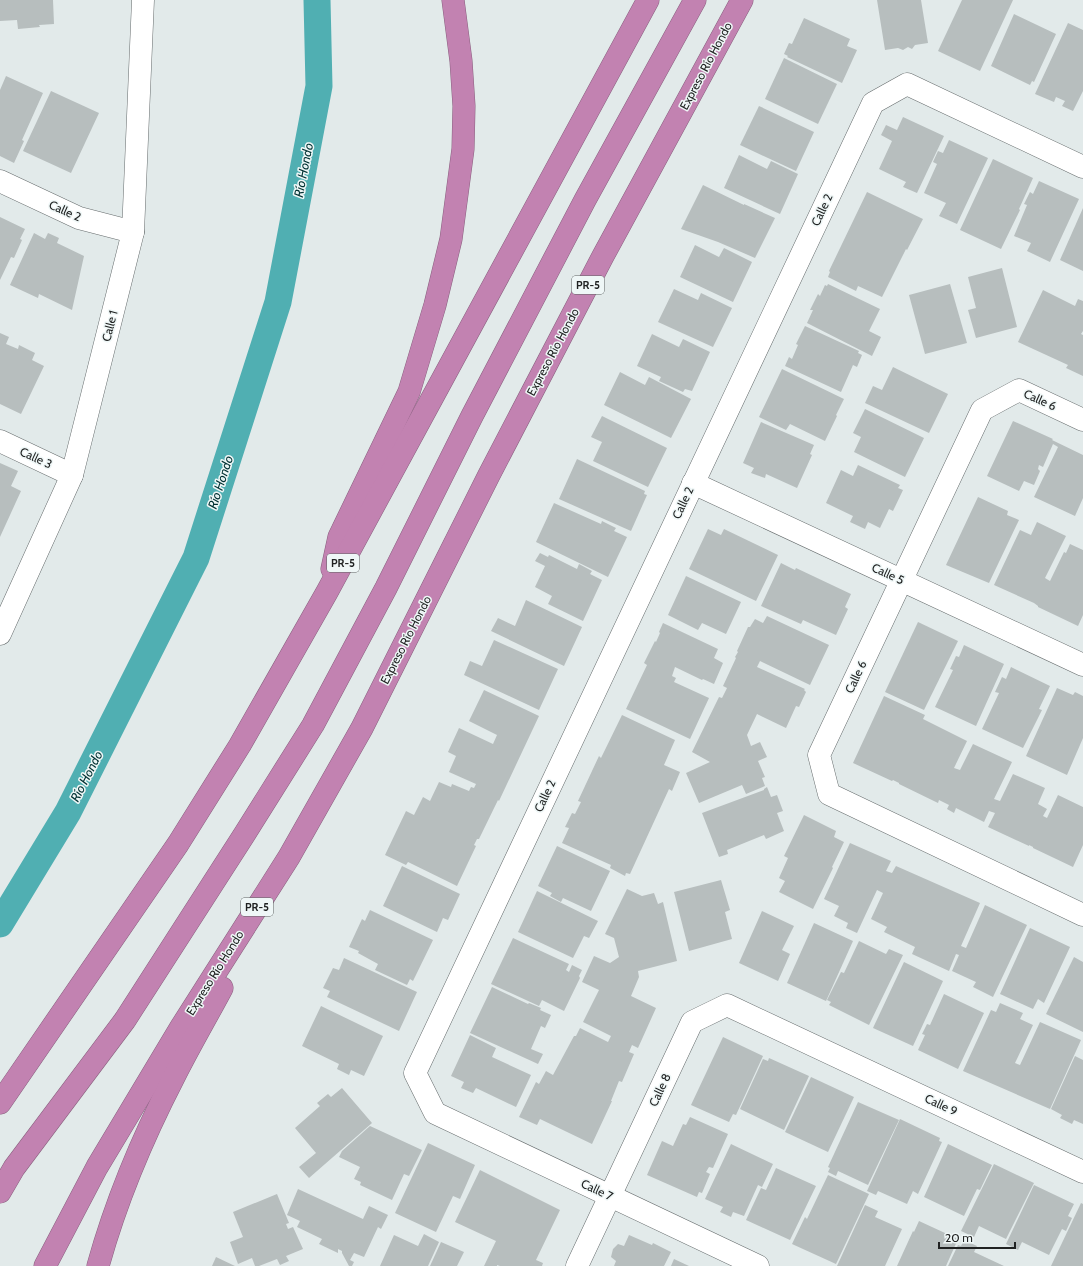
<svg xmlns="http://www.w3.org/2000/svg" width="1083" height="1266" viewBox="0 0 1083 1266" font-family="Cabin,sans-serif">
	<rect width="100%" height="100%" fill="#e2eaea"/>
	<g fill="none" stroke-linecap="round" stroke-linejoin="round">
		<polyline stroke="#50afb2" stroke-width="27" points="0,924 68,812 196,558 278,302 319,86 317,0"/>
	</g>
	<g fill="#b7bebe">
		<polygon points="0,0 53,0 54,24 39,25 40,27 18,29 17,20 0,21"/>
		<polygon points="877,0 921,0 928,43 915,45 912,49 908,47 903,50 898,48 885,50"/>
		<polygon points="962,0 1013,0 980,71 938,51"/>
		<polygon points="1014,14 1056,34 1034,82 1032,81 1030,85 991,66"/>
		<polygon points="804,18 850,39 847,46 857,50 842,83 787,57 788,56 784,54 789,43 792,44"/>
		<polygon points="1068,23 1083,30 1083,91 1073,111 1062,106 1065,101 1056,97 1054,102 1035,94"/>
		<polygon points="784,58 837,84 818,124 765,99"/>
		<polygon points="6,76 43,93 22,140 24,141 14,163 0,156 0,90"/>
		<polygon points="51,91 99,113 71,173 23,151"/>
		<polygon points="759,106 814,132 796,171 740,145"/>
		<polygon points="903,117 944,136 917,193 903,187 906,182 879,169 892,141 881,135 886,125 897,130"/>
		<polygon points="949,140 988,158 957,224 939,216 946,203 924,193 937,164 933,162 938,151 943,153"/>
		<polygon points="739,155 767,169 771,161 798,174 780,214 724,188"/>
		<polygon points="993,159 1033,178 1019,209 1020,210 1001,249 960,230"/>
		<polygon points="1039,181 1079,199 1050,262 1027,251 1031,243 1014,236 1027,205 1024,204 1030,192 1033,194"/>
		<polygon points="703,185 744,205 744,204 775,218 755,258 718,242 681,229"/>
		<polygon points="867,192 923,219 907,250 906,249 882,297 858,286 856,291 828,277 830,272 829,271"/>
		<polygon points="1083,208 1083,271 1060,260"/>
		<polygon points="0,217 25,229 20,239 22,240 14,258 11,257 0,280"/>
		<polygon points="34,233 45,239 48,233 59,238 57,243 84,256 72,310 39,294 38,298 10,285"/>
		<polygon points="695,245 719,257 724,248 752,262 733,302 680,277"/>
		<polygon points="1002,268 1017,327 976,338 968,310 976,308 968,277"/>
		<polygon points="828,284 880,309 869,331 881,337 872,356 807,323 813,310 810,310 818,294 820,296 825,285 827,286"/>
		<polygon points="950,284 967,343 925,354 909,295"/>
		<polygon points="674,289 698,300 701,293 732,308 713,347 658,322"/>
		<polygon points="1043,290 1075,306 1078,299 1083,301 1083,331 1081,334 1083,335 1083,376 1066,368 1068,365 1018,342"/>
		<polygon points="805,326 859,351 858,353 862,355 857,367 853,365 841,392 785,366 789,357 792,359 798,345 796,344"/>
		<polygon points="0,333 9,337 6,344 18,349 19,345 35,353 32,360 44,366 21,414 0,404"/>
		<polygon points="652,334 679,347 683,339 710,352 692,391 685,389 683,392 659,381 661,377 637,366"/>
		<polygon points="893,367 948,394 929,433 865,403 873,386 882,390"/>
		<polygon points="782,369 844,399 836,415 837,416 825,441 790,424 786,430 759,417"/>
		<polygon points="620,372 645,385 649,377 691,399 671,438 604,405"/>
		<polygon points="865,409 924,438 905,477 854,452 861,437 853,433"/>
		<polygon points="602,416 667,448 648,487 593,461 602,442 591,437"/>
		<polygon points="1013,421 1053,439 1052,440 1083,455 1083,498 1075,516 1034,497 1058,447 1053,444 1043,467 1039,465 1038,469 1040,471 1034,485 1024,481 1019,491 987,476"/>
		<polygon points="761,422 814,445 810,454 812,455 797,488 766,474 765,478 751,473 754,468 743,463"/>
		<polygon points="577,459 645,491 644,494 647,495 631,531 559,499"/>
		<polygon points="0,463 18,471 11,486 21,491 0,537"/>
		<polygon points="858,465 900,485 898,488 903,490 893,511 889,509 880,528 868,522 865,529 850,522 853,516 826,503 841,470 853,476"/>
		<polygon points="978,497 1008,511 1007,515 1019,520 989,583 946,565"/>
		<polygon points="554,503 601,524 602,521 616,528 614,531 627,537 608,577 536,542"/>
		<polygon points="1037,522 1066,536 1045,578 1050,581 1064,552 1066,553 1070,544 1083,550 1083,615 1078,626 1038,607 1038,606 1034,603 994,585 1020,530 1031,535"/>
		<polygon points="708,529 721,535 724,529 778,555 756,601 689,569"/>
		<polygon points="540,553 548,557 549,555 577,569 579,564 592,571 590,574 602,580 583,621 548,604 552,596 535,587 545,566 535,561"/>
		<polygon points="781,563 795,570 796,568 851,594 845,607 848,609 836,635 803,620 801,624 761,606"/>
		<polygon points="686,576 741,602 726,634 702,623 698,630 668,615"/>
		<polygon points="526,600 582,627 564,666 491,631 498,618 515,626"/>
		<polygon points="767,616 829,645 810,685 760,661 757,667 805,689 804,690 806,692 799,707 796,706 786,728 757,714 747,735 751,746 760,742 767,757 758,761 765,777 762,778 765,786 746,794 742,785 699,803 686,773 710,762 692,752 719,697 722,698 727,688 723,686 736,658 735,657 738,652 737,651 748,627 750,627 755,619 763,623"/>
		<polygon points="918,622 958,641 924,710 885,692"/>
		<polygon points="663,623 718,649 714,658 723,663 714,684 703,679 702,680 675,667 672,676 676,678 674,682 709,698 690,739 626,709 647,665 644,663 655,641 656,642 660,633 659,632"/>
		<polygon points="494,640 558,669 539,710 464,675 470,661 482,666"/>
		<polygon points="964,645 1004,664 976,726 935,707 953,670 950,669 956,656 959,657"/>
		<polygon points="1011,667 1050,686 1039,709 1042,710 1023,748 982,729 999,693 995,692 1002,677 1006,679"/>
		<polygon points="1057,688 1073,695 1075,692 1083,696 1083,738 1067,775 1026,756"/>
		<polygon points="484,690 539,716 499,801 498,800 479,839 477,839 474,845 476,846 457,886 408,862 406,865 385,855 406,811 414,815 423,797 430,801 439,782 451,787 452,784 469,791 471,787 474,788 476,784 449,772 456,756 448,752 459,728 493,744 497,735 469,721"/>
		<polygon points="884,696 925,715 923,719 967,741 954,768 960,770 973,744 1012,762 994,799 1000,801 1013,774 1045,788 1038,804 1047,809 1043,816 1047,818 1058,795 1083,807 1083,845 1073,867 1033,848 1033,847 1029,845 1029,846 988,827 995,813 989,811 984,822 956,808 954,813 947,809 949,805 939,800 938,803 899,784 899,783 893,780 892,781 853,763"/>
		<polygon points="622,715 675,740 664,765 680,772 672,791 669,789 630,874 626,873 625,876 610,868 611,865 562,843 569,828 565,827 572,813 575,814 581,802 578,801 599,756 601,758"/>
		<polygon points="767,787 771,797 777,795 783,811 777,813 784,831 766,839 764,835 727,850 728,854 719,857 702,813 764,790 764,789"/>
		<polygon points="804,815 836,831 834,837 844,842 832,867 833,868 813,909 779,892 785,881 779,878 788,858 784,856"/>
		<polygon points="850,843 891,861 886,871 892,873 896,866 980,903 961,946 966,948 985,905 1027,925 993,997 973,987 976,982 952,971 959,955 956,954 949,971 912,954 915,947 884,932 887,927 871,919 883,893 877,890 857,933 846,928 848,923 834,916 839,906 824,899"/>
		<polygon points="557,846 610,871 591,911 563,898 561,902 550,896 552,893 538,886"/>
		<polygon points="402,866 460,894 448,920 443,918 437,932 383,906"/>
		<polygon points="721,880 730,910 725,912 732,939 689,951 674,892"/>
		<polygon points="627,889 642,896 654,893 658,904 663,902 677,961 638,971 639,977 631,996 656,1008 638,1048 632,1045 629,1052 634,1054 622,1082 619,1081 611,1101 612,1101 592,1144 540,1119 537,1125 519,1117 536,1082 539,1084 546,1071 553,1075 574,1036 576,1036 580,1028 608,1042 611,1036 583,1022 599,990 582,982 594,956 610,963 619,957 614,938 605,934"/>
		<polygon points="537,891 598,921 589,938 584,936 573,958 518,932"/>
		<polygon points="370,910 433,940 413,981 410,979 407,985 375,970 378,964 358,953 359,951 349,947 362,919 365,921"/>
		<polygon points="762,911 794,926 782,950 790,954 778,981 739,963"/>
		<polygon points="814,923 853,941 826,1001 787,983"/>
		<polygon points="1030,928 1070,947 1044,1003 1038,999 1033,1009 1000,994"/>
		<polygon points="513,938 569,964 566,970 569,972 572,965 582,970 579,976 580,978 564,1011 542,1000 539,1006 491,984"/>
		<polygon points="859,941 886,954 889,949 903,955 869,1025 829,1005 831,1002 827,1000 841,972 844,973"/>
		<polygon points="1074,957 1083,962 1083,1032 1046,1014"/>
		<polygon points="344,958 417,992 399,1031 327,997 330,991 323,988 333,968 339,970"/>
		<polygon points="904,962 943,981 913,1046 873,1028"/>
		<polygon points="492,987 528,1004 529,1003 541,1008 540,1010 551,1015 545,1028 541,1026 531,1049 543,1054 538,1064 470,1033"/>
		<polygon points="944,994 984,1013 958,1069 918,1050 925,1035 922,1034 927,1024 930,1025"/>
		<polygon points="1000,1003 1023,1013 1020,1019 1033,1025 1015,1063 1020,1065 1040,1022 1081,1040 1050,1109 963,1071 991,1010 996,1012"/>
		<polygon points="321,1006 383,1036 364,1076 351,1070 349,1075 337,1069 339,1064 302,1046"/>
		<polygon points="470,1035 496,1048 492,1057 531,1075 516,1107 476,1088 473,1093 461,1088 464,1082 451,1076"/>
		<polygon points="723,1037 763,1056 736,1115 733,1114 729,1122 691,1105"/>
		<polygon points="1075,1056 1083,1060 1083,1124 1074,1120 1072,1124 1060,1118 1062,1115 1051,1109"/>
		<polygon points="769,1058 809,1076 784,1130 740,1109 763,1059 768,1061"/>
		<polygon points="811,1077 854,1097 828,1152 785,1132"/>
		<polygon points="342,1088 372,1123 309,1178 299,1167 316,1153 295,1128 320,1106 317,1103 328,1094 331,1097"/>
		<polygon points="858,1102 899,1120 868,1185 838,1171 836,1176 828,1172 830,1168 828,1167"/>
		<polygon points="690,1117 728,1134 713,1168 709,1167 706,1172 710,1174 702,1193 699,1192 697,1197 647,1175 662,1141 673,1146 683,1124 686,1125"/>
		<polygon points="900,1119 940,1138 939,1141 942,1142 918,1194 913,1191 907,1204 878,1191 876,1195 867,1191"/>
		<polygon points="370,1126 422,1150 409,1176 404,1174 392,1200 360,1185 361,1182 354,1179 360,1167 339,1157 342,1151"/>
		<polygon points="428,1143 475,1165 460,1199 453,1196 436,1232 395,1213"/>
		<polygon points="731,1144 773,1164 762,1187 758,1185 744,1216 733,1212 731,1217 720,1212 723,1207 705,1199"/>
		<polygon points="948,1144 992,1165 980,1190 977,1189 964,1216 924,1197"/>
		<polygon points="994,1164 1034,1183 1006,1239 979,1226 974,1237 961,1231"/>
		<polygon points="776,1168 816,1186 790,1240 746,1220 761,1188 766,1190"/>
		<polygon points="480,1170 560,1210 536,1260 543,1263 542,1266 500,1266 497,1265 497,1266 484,1266 496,1241 455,1222"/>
		<polygon points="828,1175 869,1194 836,1264 792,1244 805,1217 807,1219"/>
		<polygon points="1034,1185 1074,1204 1068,1216 1072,1218 1066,1231 1062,1229 1049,1255 1022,1242 1018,1250 1006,1244"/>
		<polygon points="298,1189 363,1219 369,1206 388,1215 381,1229 378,1227 364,1257 354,1253 350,1260 354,1262 352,1266 349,1266 342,1253 342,1251 338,1249 338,1253 319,1244 322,1239 297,1227 300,1221 287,1215"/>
		<polygon points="277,1194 289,1223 286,1224 288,1229 293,1227 303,1249 286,1256 289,1261 280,1265 277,1259 259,1266 255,1266 252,1258 238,1264 230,1242 243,1237 233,1212"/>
		<polygon points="1081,1203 1083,1204 1083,1266 1051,1266"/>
		<polygon points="865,1205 878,1211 875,1217 902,1229 885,1266 837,1266"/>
		<polygon points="919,1221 958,1239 946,1266 897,1266 913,1231 914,1232"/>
		<polygon points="424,1234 439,1242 428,1266 380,1266 394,1235 418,1246"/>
		<polygon points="629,1235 652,1245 653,1243 671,1252 664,1266 614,1266 616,1261 611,1257 613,1249 618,1244 624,1246"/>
		<polygon points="964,1240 977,1246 974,1252 1004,1266 948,1266 958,1245 961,1246"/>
		<polygon points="441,1242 464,1252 457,1266 430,1266"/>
		<polygon points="216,1257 235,1266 212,1266"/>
		<polygon points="674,1259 689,1266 671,1266"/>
	</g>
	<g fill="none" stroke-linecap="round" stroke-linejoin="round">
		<defs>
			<g id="minor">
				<polyline points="0,181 79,218 133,232"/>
				<polyline points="1083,420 1019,390 982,410 819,755 829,794 1083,915"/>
				<polyline points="0,441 72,475"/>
				<polyline points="693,483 1083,665"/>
				<polyline points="577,1266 692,1022 727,1005 1083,1172"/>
				<polyline points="758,1266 435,1113 415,1073 873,103 907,84 1083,167"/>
			</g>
			<polyline id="tertiary" points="0,634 72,475 133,232 143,0"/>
			<g id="motorway">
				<polyline points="332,569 339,537 409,392 435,305 451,239 463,149 464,106 461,61 453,0"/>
				<polyline points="0,1103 178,844 240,745 327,592 648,0"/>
				<polyline points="0,1192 14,1168 125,1020 244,835 313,725 386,588 472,416 585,200 695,0"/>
				<polyline points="45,1266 97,1167 181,1027 289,857 362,728 489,475 603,256 742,0"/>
				<path d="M98 1266C116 1201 143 1137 174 1077 189 1047 206 1018 222 988"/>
			</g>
		</defs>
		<use href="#minor" stroke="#666c6d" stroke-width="23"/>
		<use href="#tertiary" stroke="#666c6d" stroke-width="23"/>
		<use href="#motorway" stroke="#89607f" stroke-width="23"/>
		<use href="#minor" stroke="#fff" stroke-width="22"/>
		<use href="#tertiary" stroke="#fff" stroke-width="22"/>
		<use href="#motorway" stroke="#c282b1" stroke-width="22"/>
	</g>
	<g text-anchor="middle" stroke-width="3" stroke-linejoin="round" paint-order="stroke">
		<g fill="#eff7f7" stroke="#5e6262" stroke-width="1">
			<rect x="572" y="276" width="32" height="18" rx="3"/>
			<rect x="327" y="554" width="32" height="18" rx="3"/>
			<rect x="241" y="898" width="32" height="18" rx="3"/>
		</g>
		<g font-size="11" font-weight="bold" fill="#202222">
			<text x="588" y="289">PR-5</text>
			<text x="343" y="567">PR-5</text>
			<text x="257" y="911">PR-5</text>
		</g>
		<g font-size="12" fill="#202222" stroke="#eff7f7">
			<text transform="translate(706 66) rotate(-62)" y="4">Expreso Río Hondo</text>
			<text transform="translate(822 210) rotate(-65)" y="4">Calle 2</text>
			<text transform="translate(65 211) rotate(24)" y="4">Calle 2</text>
			<text transform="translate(110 326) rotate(-76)" y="4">Calle 1</text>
			<text transform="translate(553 352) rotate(-62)" y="4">Expreso Río Hondo</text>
			<text transform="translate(1040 400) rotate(24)" y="4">Calle 6</text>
			<text transform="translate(36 458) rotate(25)" y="4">Calle 3</text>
			<text transform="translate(683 503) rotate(-65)" y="4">Calle 2</text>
			<text transform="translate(888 574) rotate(25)" y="4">Calle 5</text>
			<text transform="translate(406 640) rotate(-63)" y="4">Expreso Río Hondo</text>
			<text transform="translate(856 677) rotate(-65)" y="4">Calle 6</text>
			<text transform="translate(545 796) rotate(-65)" y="4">Calle 2</text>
			<text transform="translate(215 973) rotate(-58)" y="4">Expreso Río Hondo</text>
			<text transform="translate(660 1090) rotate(-65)" y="4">Calle 8</text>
			<text transform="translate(941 1105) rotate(25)" y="4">Calle 9</text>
			<text transform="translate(597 1190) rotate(25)" y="4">Calle 7</text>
		</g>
		<g font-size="13" font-style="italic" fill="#013132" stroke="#eff7f7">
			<text transform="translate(303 170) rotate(-79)" y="5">Río Hondo</text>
			<text transform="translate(220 482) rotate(-72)" y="5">Río Hondo</text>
			<text transform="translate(86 776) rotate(-63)" y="5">Río Hondo</text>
		</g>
	</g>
	<path d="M939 1242v6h76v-6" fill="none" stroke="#202222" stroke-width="2"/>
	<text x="945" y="1242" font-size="12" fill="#202222" stroke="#eff7f7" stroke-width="3" paint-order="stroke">20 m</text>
</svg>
